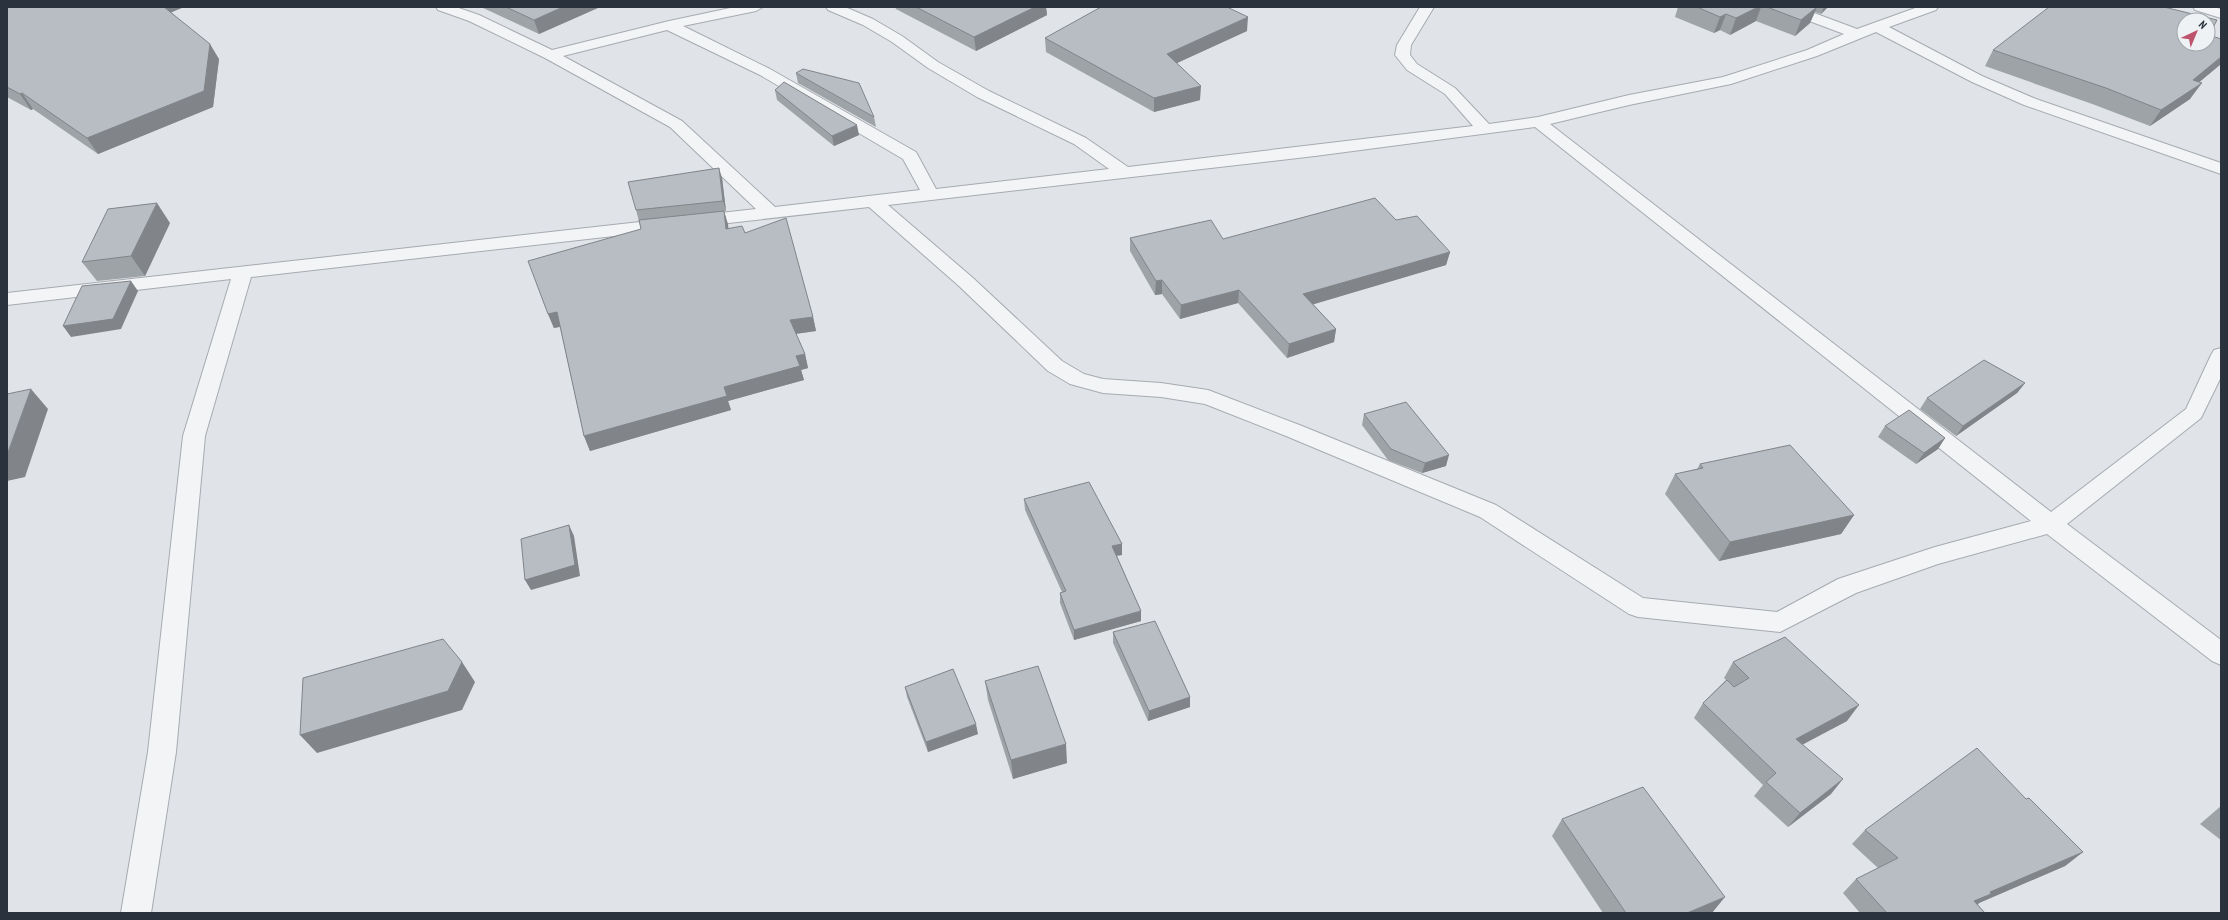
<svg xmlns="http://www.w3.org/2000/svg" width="2228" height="920" viewBox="0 0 2228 920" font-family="'PT Sans Narrow',sans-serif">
	<rect width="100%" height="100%" fill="#e0e3e7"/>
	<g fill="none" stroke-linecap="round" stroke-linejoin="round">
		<defs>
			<g id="minor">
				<path d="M436 7H456L479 15 552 50 669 21 735 7H763L756 11 683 26 770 69 916 152 936 189 1109 169 1074 144 977 97 928 68 892 42 863 25 828 10 826 7H845L873 19 902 36 938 62 989 91 1086 138 1128 167 1473 126 1445 94 1407 70 1395 55 1397 45 1420 7H1434L1411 45 1410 55 1417 64 1455 88 1489 124 1538 117 1629 95 1723 77 1807 50 1844 34 1780 10 1778 7H1798L1857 29 1918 7H1938L1936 10 1889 27 1982 76 2036 99 2221 163V174L2024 105 1972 82 1876 32 1817 56 1731 84 1629 105 1550 124 2051 512 2186 409 2211 355 2214 350 2221 348V377L2201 418 2067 524 2221 640V665L2212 661 2047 534 1938 564 1856 593 1780 632 1638 617 1629 614 1480 517 1286 436 1205 404 1161 397 1103 393 1070 384 1048 371 959 286 869 207 251 277 205 436 176 752 151 913H121L148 752 183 436 231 279 7 305V293L756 209 670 127 545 58 469 21 438 10ZM667 30 760 75 903 159 920 190 775 207 682 121 563 56ZM1535 127 2031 521 1935 547 1838 579 1777 612 1643 598 1496 505 1302 426 1208 390 1161 383 1103 379 1084 374 1062 361 973 278 888 205 1315 156Z"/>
				<polygon points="2193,7 2214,7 2221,9 2221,18 2195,10"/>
			</g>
		</defs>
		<use href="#minor" stroke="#a6abb1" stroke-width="2"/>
		<use href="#minor" fill="#f2f4f6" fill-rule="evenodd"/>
	</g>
	<g fill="#9ea3a8">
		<polygon points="7,7 184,7 171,12 219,59 213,107 98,154 33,109 31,110 7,97"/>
		<polygon points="481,7 600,7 539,34"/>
		<polygon points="895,7 1046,7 1047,15 976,51 896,9"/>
		<polygon points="1678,7 1828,7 1821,14 1815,12 1810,23 1795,36 1756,21 1730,35 1720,30 1714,33 1675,17"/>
		<polygon points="1247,31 1177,63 1200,100 1154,112 1046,52 1045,38"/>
		<polygon points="2209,35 2221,64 2199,82 2190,99 2150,126 2095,105 1985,66 1993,50"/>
		<polygon points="796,73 874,117 876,127 798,83"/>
		<polygon points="775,90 859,135 834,146 777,100"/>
		<polygon points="722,178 726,211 724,211 728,228 745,233 813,317 816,331 796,334 805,354 808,368 801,370 804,380 728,401 731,410 590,451 584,436 560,327 554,328 548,314 641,229 636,210"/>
		<polygon points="1396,220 1450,252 1446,265 1313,304 1336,329 1334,342 1287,358 1238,303 1180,319 1162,294 1155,295 1130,251 1130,238 1223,239"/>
		<polygon points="170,223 145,276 97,281 82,262"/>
		<polygon points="2025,383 2017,393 1956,436 1920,409 1927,398"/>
		<polygon points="1364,414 1446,466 1422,473 1388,460 1362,425"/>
		<polygon points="1885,426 1945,438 1938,449 1916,464 1878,437"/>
		<polygon points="1700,464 1854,515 1841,534 1719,561 1665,494 1675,474 1697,469"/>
		<polygon points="1024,499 1122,544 1122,555 1117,556 1141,611 1141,621 1074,640 1060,603 1060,593 1062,592 1025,510"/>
		<polygon points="1113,632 1190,707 1148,721 1113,643"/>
		<polygon points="1733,662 1847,721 1802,744 1831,794 1788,827 1754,796 1763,785 1694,718 1703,703 1726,680 1724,678"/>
		<polygon points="985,681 1067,763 1013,779 988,700"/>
		<polygon points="905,687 978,734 928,752 907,697"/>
		<polygon points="2026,799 2083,852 2065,866 1979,903 1978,905 1985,913 1860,913 1843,893 1856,879 1878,868 1852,844 1865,830"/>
		<polygon points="2221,806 2221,840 2200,824"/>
		<polygon points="1562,819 1712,913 1603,913 1552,836"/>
	</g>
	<g fill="#818488">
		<polygon points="160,7 184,7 165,15"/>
		<polygon points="563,7 600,7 539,34 534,20"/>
		<polygon points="1035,7 1046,7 1047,15 976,51 974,37"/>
		<polygon points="1758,7 1761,7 1756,21 1730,35 1736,18"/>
		<polygon points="1817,7 1810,23 1795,36 1801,20"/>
		<polygon points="1824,7 1828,7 1821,14"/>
		<polygon points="1726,14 1720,30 1714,33 1720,17"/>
		<polygon points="1248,17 1247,31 1166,68 1167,54"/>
		<polygon points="210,44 219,59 213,107 98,154 87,138"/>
		<polygon points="2221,57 2221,64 2184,95 2202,83 2190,99 2150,126 2161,110 2193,80"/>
		<polygon points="1201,86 1200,100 1154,112 1154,98"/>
		<polygon points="22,93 33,109 31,110 20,94"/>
		<polygon points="857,125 859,135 834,146 832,136"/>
		<polygon points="719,168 722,178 726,211 723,201"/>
		<polygon points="157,203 170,223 145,276 131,256"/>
		<polygon points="724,211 728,224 730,243 726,229"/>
		<polygon points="1450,252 1446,265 1301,308 1303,294"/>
		<polygon points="1162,280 1162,294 1155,295 1156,281"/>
		<polygon points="131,281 138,291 121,329 71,337 63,326"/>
		<polygon points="1239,290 1238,303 1180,319 1181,305"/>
		<polygon points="557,312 563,326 554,328 548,314"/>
		<polygon points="813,317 816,331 794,334 790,320"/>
		<polygon points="1336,329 1334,342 1287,358 1289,344"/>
		<polygon points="805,354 808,368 801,370 804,380 728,401 731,410 590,451 584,436 724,387 796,356"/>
		<polygon points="2025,383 2017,393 1956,436 1963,426"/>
		<polygon points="31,389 48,409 25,477 7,481 7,455"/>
		<polygon points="1945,438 1938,449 1916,464 1924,453"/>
		<polygon points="1449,455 1446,466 1422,473 1425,463"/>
		<polygon points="1854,515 1841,534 1719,561 1730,542"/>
		<polygon points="569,525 574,536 580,576 531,590 525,580"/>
		<polygon points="1122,544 1122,555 1112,556 1112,546"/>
		<polygon points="1141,611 1141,621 1074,640 1074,630"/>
		<polygon points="462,662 475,682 462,710 317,753 300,735"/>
		<polygon points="1190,697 1190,707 1148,721 1149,711"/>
		<polygon points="1859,705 1847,721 1785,754 1796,739"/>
		<polygon points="976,724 978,734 928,752 926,742"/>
		<polygon points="1066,744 1067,763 1013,779 1011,760"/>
		<polygon points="1843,779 1831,794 1788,827 1800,813"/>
		<polygon points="2083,852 2065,866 1979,903 1974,908 1974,901 1990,892"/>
		<polygon points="1725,897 1712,913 1687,913"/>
	</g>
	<g fill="#b8bdc3" stroke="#818488" fill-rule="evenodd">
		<polygon points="7,7 164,7 210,44 204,91 87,138 22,93 20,94 7,87"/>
		<polygon points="506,7 563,7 534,20"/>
		<polygon points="916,7 1035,7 974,37"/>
		<polygon points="1101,7 1227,7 1248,17 1167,54 1201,86 1154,98 1045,38"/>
		<polygon points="1697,7 1758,7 1736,18 1726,14 1720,17"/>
		<polygon points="1767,7 1817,7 1801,20"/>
		<path d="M2049 7H2164L2217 20 2209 35 2221 39V57L2193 80 2202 83 2161 110 2106 88 1993 50ZM2184 20H2208V44H2184Z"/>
		<polygon points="803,69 859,83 874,117 796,73"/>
		<polygon points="784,82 857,125 832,136 775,90"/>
		<polygon points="719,168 723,201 636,210 628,182"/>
		<polygon points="1375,198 1396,220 1417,216 1450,252 1303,294 1336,329 1289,344 1239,290 1181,305 1162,280 1156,281 1130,238 1211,220 1223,239"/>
		<polygon points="157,203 131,256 82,262 108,209"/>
		<polygon points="724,211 726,229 742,226 745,233 786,218 813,317 790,320 805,354 796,356 800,366 724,387 727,396 584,436 557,312 548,314 528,261 641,229 639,220"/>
		<polygon points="131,281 113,319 63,326 82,286"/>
		<polygon points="1984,360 2025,383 1963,426 1927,398"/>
		<polygon points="31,389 7,455 7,394"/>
		<polygon points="1406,402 1449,455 1425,463 1391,449 1364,414"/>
		<polygon points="1909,410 1945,438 1924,453 1885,426"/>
		<polygon points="1790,445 1854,515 1730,542 1675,474 1703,468 1700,464"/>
		<polygon points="1089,482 1122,544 1112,546 1141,611 1074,630 1060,593 1066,591 1024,499"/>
		<polygon points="569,525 575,565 525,580 521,539"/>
		<polygon points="1155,621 1190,697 1149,711 1113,632"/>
		<polygon points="1785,637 1859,705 1796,739 1843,779 1800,813 1766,782 1776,773 1703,703 1727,680 1734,687 1749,678 1733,662"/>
		<polygon points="443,639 462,662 448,691 300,735 303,678"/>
		<polygon points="1038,666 1066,744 1011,760 985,681"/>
		<polygon points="953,669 976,724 926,742 905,687"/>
		<polygon points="1977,748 2026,799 2029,798 2083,852 1990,892 1991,894 1974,901 1985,913 1887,913 1856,879 1898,858 1865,830"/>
		<polygon points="1643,787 1725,897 1687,913 1626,913 1562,819"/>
	</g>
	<rect width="2228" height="920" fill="none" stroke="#2a333d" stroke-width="16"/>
	<g transform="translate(2196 32) rotate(44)"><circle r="19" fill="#eff2f5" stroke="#a0a6ab"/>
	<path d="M0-3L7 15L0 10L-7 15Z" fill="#be536d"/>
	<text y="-6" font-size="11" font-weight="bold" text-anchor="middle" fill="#2a333d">N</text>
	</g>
</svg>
